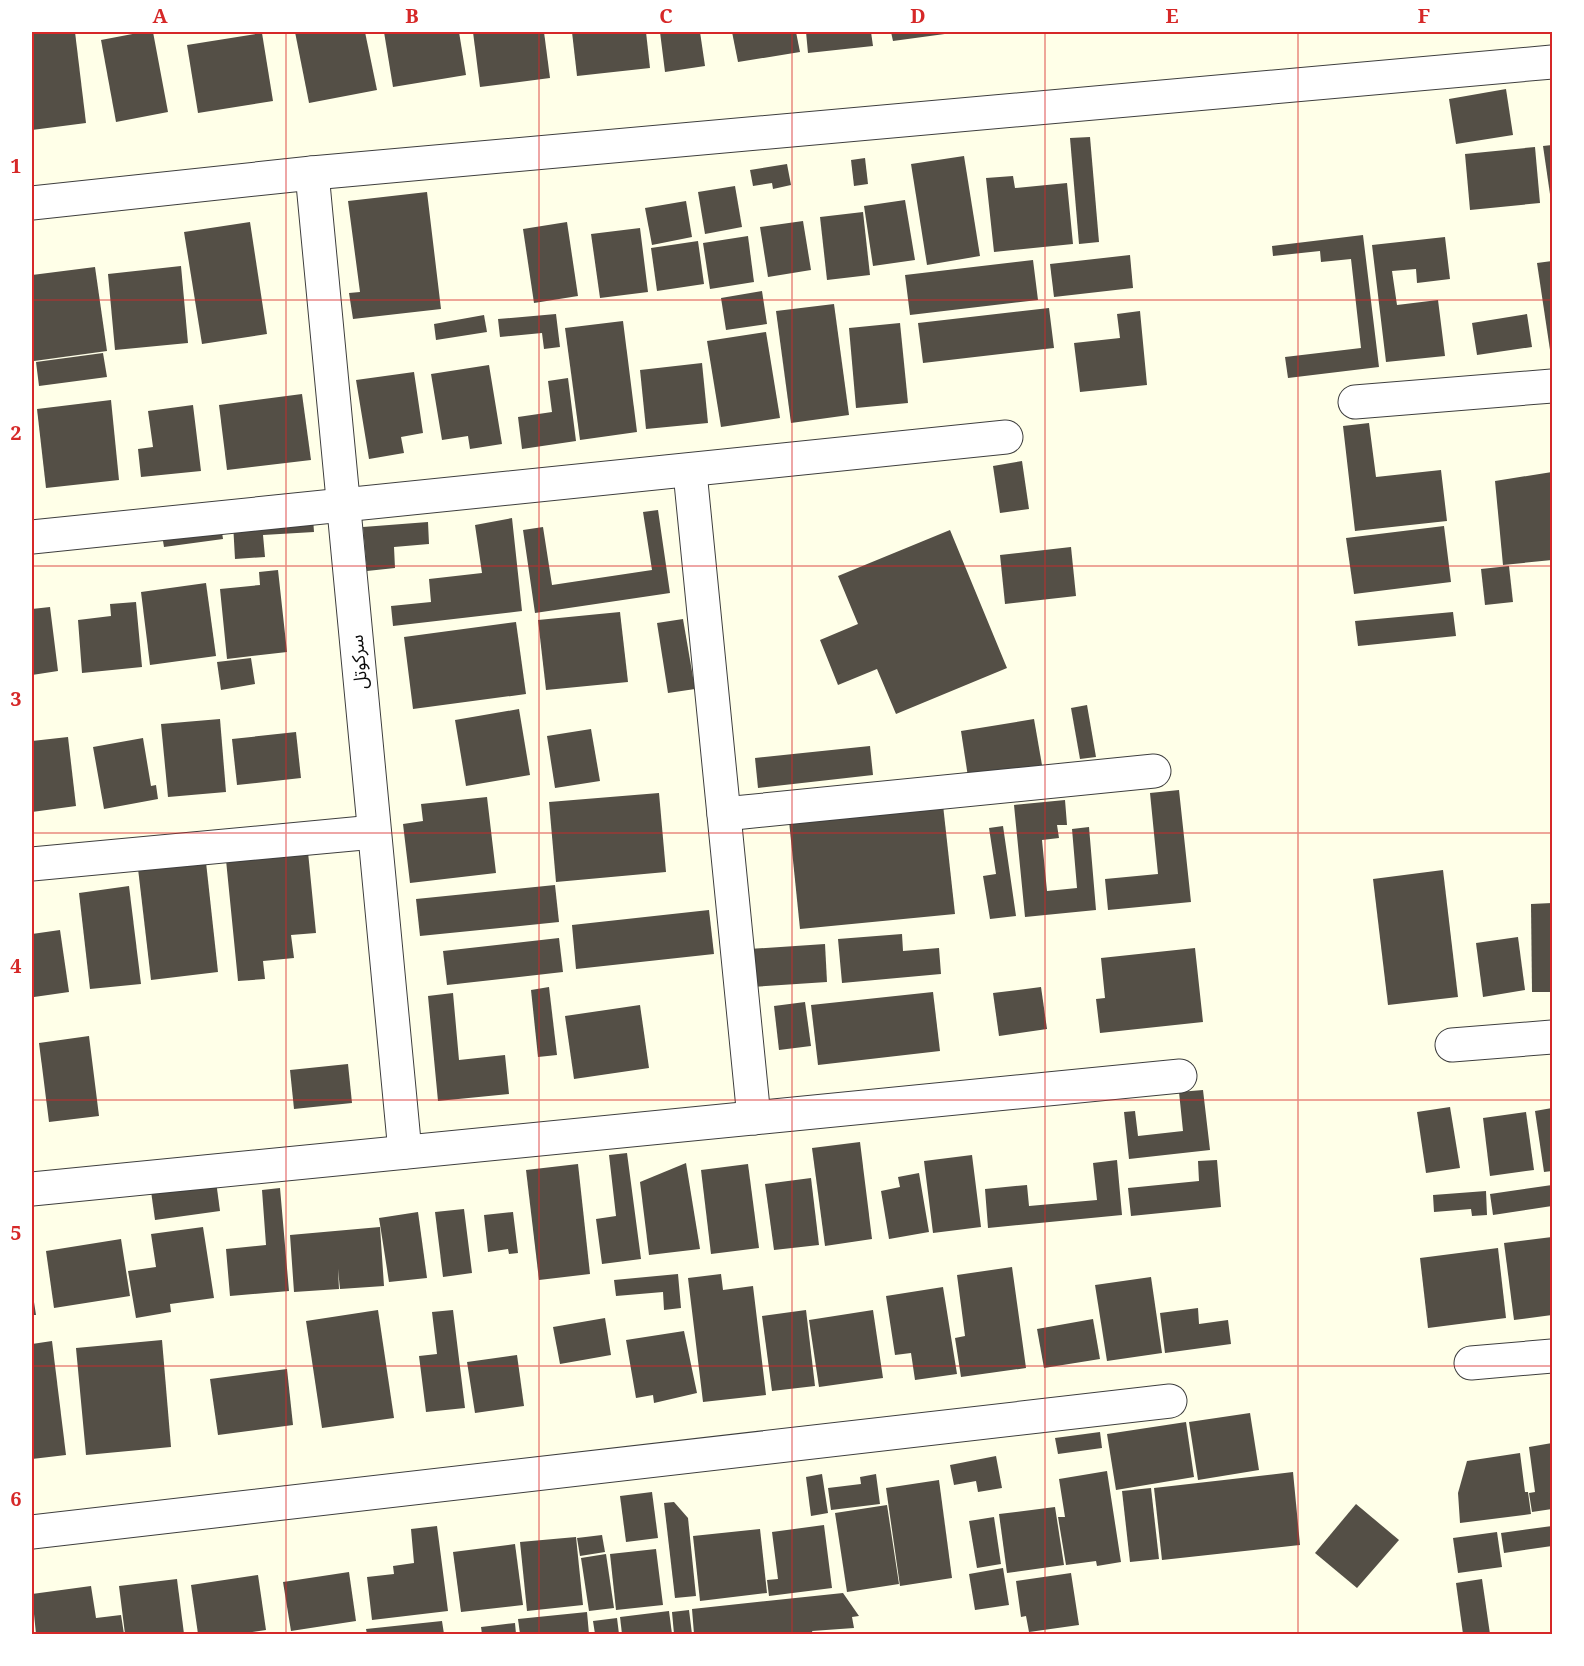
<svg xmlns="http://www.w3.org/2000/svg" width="1584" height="1666" viewBox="0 0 1584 1666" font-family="'Noto Serif','Noto Sans Arabic',serif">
	<rect width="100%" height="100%" fill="#ffffe8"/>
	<g fill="#544f46">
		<polygon points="32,32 75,32 86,123 32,130"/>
		<polygon points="143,32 153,32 168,112 116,122 101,40"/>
		<polygon points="295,32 365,32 377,90 309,103"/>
		<polygon points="384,32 459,32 466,75 393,87"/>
		<polygon points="473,32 544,32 550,78 480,87"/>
		<polygon points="572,32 646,32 650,68 577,76"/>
		<polygon points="660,32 700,32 705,66 665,72"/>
		<polygon points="732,32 796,32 800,52 738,62"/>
		<polygon points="806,32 871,32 873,46 808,53"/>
		<polygon points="891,32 952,32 952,33 893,41"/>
		<polygon points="262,33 273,101 198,113 187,45"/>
		<polygon points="1506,89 1513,135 1456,144 1449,99"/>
		<polygon points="1090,137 1099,242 1079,244 1070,138"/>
		<polygon points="1552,145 1552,201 1551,201 1543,146"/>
		<polygon points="1535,147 1540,203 1470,210 1465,154"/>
		<polygon points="964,156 980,256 927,265 911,164"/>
		<polygon points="865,158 868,184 854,186 851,160"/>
		<polygon points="787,164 791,185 773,189 772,183 753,186 750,170"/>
		<polygon points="1013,176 1015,188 1067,183 1073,244 994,252 986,178"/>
		<polygon points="735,186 742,227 705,234 698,192"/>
		<polygon points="427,192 441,309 353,319 349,293 360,292 348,201"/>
		<polygon points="905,200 915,260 873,266 864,206"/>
		<polygon points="686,201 692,237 652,245 645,208"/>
		<polygon points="863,212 870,275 827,280 820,217"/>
		<polygon points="803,221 811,270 768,277 760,227"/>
		<polygon points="250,222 267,334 202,344 184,232"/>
		<polygon points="567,222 578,296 534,303 523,229"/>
		<polygon points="640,228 648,292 600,298 591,234"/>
		<polygon points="1363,235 1379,367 1288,378 1285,357 1361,348 1351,259 1321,262 1320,251 1273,256 1272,246"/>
		<polygon points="748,236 754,282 710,289 703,243"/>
		<polygon points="1445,237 1450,279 1417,283 1416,269 1392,271 1397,305 1438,300 1445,356 1386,362 1372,245"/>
		<polygon points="698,241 704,284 657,291 651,248"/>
		<polygon points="1130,255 1133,288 1054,297 1050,264"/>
		<polygon points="1033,260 1038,300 910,315 905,275"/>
		<polygon points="1552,261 1552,350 1550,350 1537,263"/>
		<polygon points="181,266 188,343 115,350 108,274"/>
		<polygon points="95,267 107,351 34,361 32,275"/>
		<polygon points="762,291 767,324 726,330 721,298"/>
		<polygon points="834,304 849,415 791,423 776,311"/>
		<polygon points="1049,308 1054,348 923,363 918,323"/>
		<polygon points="1140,311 1147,385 1080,392 1074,343 1120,338 1117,314"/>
		<polygon points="556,314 560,347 544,349 542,333 500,337 498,319"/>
		<polygon points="1527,314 1532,347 1477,355 1472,323"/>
		<polygon points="484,315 487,332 436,340 434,324"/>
		<polygon points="623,321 637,432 580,440 565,328"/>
		<polygon points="900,323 908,403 856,408 849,328"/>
		<polygon points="766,332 780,418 721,427 707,341"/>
		<polygon points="103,353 107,377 39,386 36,362"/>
		<polygon points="702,363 708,423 646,429 640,370"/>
		<polygon points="489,365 502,444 470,449 468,436 442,440 431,374"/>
		<polygon points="414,372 423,433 401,437 404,453 369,459 356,380"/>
		<polygon points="568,378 576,441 522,449 518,417 552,412 548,381"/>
		<polygon points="302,394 311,460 227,470 219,405"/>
		<polygon points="111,400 119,480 46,488 37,409"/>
		<polygon points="193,405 201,471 141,477 138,449 153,447 148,411"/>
		<polygon points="1369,423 1376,477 1441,470 1447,521 1355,531 1343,426"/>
		<polygon points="1022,461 1029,509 1000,513 993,466"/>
		<polygon points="1552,472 1552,560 1503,565 1495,481"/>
		<polygon points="658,510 670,593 535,613 523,530 543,527 552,585 652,570 643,512"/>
		<polygon points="313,518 314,532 263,535 265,557 235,559 233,523"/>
		<polygon points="512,518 522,611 393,626 391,606 431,602 429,579 482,573 475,525"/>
		<polygon points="428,522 429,544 394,547 395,568 367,571 363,527"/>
		<polygon points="221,526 223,539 164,547 162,535"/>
		<polygon points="1444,526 1451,582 1354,594 1346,538"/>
		<polygon points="950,530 1007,668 896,714 877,669 838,685 820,640 858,624 838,576"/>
		<polygon points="1071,547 1076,596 1005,604 1000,555"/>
		<polygon points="1509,566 1513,602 1485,605 1481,569"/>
		<polygon points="278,570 287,652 227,659 220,589 260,585 259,572"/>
		<polygon points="206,583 216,656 150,665 141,592"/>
		<polygon points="136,602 142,667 82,673 78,620 111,616 110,604"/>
		<polygon points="50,607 58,671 32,675 32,609"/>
		<polygon points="620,612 628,682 546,690 538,620"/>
		<polygon points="1453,612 1456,636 1358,646 1355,621"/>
		<polygon points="683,619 695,689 668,693 657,623"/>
		<polygon points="516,622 526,694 413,709 404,637"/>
		<polygon points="251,658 255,684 221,690 217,662"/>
		<polygon points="1087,705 1096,757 1080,759 1071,708"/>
		<polygon points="519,709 530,775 466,786 455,720"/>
		<polygon points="220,719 226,792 168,797 161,724"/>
		<polygon points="1034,719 1042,765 968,777 961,731"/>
		<polygon points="591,729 600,781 555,788 547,736"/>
		<polygon points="296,732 301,778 237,785 232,739"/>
		<polygon points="68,737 76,806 32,812 32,741"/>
		<polygon points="143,738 151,786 156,785 158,799 104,809 93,747"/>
		<polygon points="870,746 873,775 758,788 755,758"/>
		<polygon points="1179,790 1191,902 1108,910 1105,879 1158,874 1150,793"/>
		<polygon points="659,793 666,872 556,882 549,802"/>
		<polygon points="487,797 496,873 410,883 403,824 423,821 421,804"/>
		<polygon points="1065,800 1067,825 1057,825 1059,838 1042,840 1047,891 1077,888 1072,829 1089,827 1096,910 1025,917 1014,805"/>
		<polygon points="943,805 955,914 800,929 789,821"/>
		<polygon points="1003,826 1016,916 990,919 983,876 996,874 989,828"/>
		<polygon points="308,852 316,933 291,935 294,958 263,961 265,979 238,981 226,860"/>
		<polygon points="205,853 218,972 151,980 137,860"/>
		<polygon points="1443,870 1458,997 1388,1005 1373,879"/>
		<polygon points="555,885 559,922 420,936 416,899"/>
		<polygon points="129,886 141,984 90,989 79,893"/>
		<polygon points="1552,903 1552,992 1532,992 1531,904"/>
		<polygon points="709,910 714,954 576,969 572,925"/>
		<polygon points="60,930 69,992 34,997 32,934"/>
		<polygon points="902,934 903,951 939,948 941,974 842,983 838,939"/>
		<polygon points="1518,937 1525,990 1483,997 1476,943"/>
		<polygon points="559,938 563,972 447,985 443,951"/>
		<polygon points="825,944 827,982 751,987 749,949"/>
		<polygon points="1195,948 1203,1022 1100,1033 1096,999 1105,998 1101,958"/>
		<polygon points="549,987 557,1055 538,1057 531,990"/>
		<polygon points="1041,987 1047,1029 999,1036 993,993"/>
		<polygon points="933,992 940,1051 818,1065 811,1005"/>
		<polygon points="453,993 459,1060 505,1055 509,1094 438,1101 428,996"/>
		<polygon points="805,1002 811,1046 779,1050 774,1006"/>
		<polygon points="640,1005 649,1068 574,1079 565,1016"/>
		<polygon points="89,1036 99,1116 49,1122 39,1043"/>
		<polygon points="348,1064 352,1103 294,1109 290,1070"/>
		<polygon points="1203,1090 1210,1150 1129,1159 1124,1112 1135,1111 1138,1136 1183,1131 1179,1092"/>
		<polygon points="1450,1107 1460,1168 1426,1173 1417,1112"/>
		<polygon points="1552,1108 1552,1171 1544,1172 1535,1111"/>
		<polygon points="1526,1112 1534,1170 1490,1176 1483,1118"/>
		<polygon points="860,1142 872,1239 825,1246 812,1148"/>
		<polygon points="627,1153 641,1259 602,1264 596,1219 616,1216 609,1155"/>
		<polygon points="972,1155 981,1227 933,1233 924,1161"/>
		<polygon points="1117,1160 1122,1215 988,1228 985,1189 1027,1185 1029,1206 1097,1200 1093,1163"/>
		<polygon points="1217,1160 1221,1207 1131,1216 1128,1188 1199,1181 1198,1161"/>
		<polygon points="686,1163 700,1249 649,1255 640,1182"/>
		<polygon points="578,1164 590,1274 539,1280 526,1170"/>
		<polygon points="748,1164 759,1248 711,1254 701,1170"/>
		<polygon points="919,1173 929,1232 889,1239 881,1191 900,1187 898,1177"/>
		<polygon points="811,1178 819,1245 774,1250 765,1184"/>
		<polygon points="216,1181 220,1211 155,1220 151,1191"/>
		<polygon points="1552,1185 1552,1206 1493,1215 1490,1194"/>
		<polygon points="280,1188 289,1291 230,1296 226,1249 266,1245 262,1190"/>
		<polygon points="1486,1191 1487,1215 1472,1216 1471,1209 1434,1212 1433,1195"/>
		<polygon points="464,1209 472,1273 443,1277 435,1212"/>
		<polygon points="418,1212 427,1278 389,1282 379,1218"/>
		<polygon points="513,1212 518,1253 509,1254 508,1249 488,1252 484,1215"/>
		<polygon points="203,1227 214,1298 170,1304 171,1312 136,1318 128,1271 156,1267 151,1234"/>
		<polygon points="380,1227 384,1286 340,1289 338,1269 339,1289 294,1292 290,1235"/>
		<polygon points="1552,1237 1552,1315 1514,1320 1504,1243"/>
		<polygon points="121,1239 130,1296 54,1308 46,1251"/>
		<polygon points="1498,1248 1506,1318 1428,1328 1420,1258"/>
		<polygon points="1012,1267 1026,1368 961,1377 955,1338 965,1336 957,1275"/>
		<polygon points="678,1274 681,1308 664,1310 663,1292 616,1296 614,1280"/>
		<polygon points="721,1274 723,1290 753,1286 766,1395 703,1402 688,1278"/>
		<polygon points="1151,1277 1162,1353 1107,1361 1095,1285"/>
		<polygon points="943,1287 957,1374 915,1380 911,1353 895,1355 886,1296"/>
		<polygon points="32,1289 36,1315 32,1315"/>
		<polygon points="1198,1308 1199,1324 1228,1320 1231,1344 1165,1353 1160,1313"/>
		<polygon points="378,1310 394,1418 322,1428 306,1321"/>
		<polygon points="453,1310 465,1408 426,1412 419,1356 437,1354 432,1312"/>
		<polygon points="806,1310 815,1386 772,1391 762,1316"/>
		<polygon points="873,1310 883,1378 819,1387 809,1320"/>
		<polygon points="605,1318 611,1355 560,1364 553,1327"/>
		<polygon points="1093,1319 1100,1359 1044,1368 1037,1329"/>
		<polygon points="684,1331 697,1393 654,1403 653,1395 636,1398 626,1340"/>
		<polygon points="162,1340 171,1447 86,1455 76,1348"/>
		<polygon points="52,1341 66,1455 32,1459 32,1344"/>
		<polygon points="517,1355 524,1406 475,1413 467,1362"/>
		<polygon points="287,1369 293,1425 218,1435 210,1379"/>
		<polygon points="1250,1413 1259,1470 1198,1480 1189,1422"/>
		<polygon points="1186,1422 1194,1477 1116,1490 1107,1434"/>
		<polygon points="1100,1432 1102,1448 1058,1454 1055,1438"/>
		<polygon points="1552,1443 1552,1509 1532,1512 1529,1493 1535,1492 1529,1447"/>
		<polygon points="1520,1453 1525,1492 1528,1492 1531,1514 1460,1523 1458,1493 1467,1461"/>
		<polygon points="996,1456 1002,1488 978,1492 976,1481 954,1485 950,1465"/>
		<polygon points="1107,1471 1121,1562 1097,1566 1096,1561 1066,1565 1058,1517 1065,1517 1059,1479"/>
		<polygon points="1293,1472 1300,1545 1162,1560 1154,1488"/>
		<polygon points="822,1474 828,1513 811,1516 806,1477"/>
		<polygon points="876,1474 880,1504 831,1510 828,1488 861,1484 860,1477"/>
		<polygon points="939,1480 952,1578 900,1586 886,1488"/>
		<polygon points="1151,1488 1159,1559 1130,1562 1122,1491"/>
		<polygon points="652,1492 658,1538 626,1542 620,1496"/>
		<polygon points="674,1502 688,1518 696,1596 675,1598 664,1503"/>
		<polygon points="1356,1504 1399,1540 1357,1588 1315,1553"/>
		<polygon points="887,1505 899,1584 847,1592 835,1513"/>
		<polygon points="1055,1507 1064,1565 1007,1573 999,1514"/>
		<polygon points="994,1517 1001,1564 977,1568 969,1521"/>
		<polygon points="824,1525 832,1588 769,1596 767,1580 778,1579 772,1532"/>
		<polygon points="437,1526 448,1611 372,1620 367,1577 394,1574 393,1566 414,1563 411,1529"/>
		<polygon points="1552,1526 1552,1546 1504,1553 1501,1533"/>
		<polygon points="760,1529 767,1593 700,1601 693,1536"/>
		<polygon points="1497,1532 1502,1567 1458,1573 1453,1538"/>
		<polygon points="602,1535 605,1552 580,1556 577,1538"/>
		<polygon points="576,1537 583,1605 527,1611 520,1542"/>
		<polygon points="515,1544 523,1605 461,1612 453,1552"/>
		<polygon points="656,1549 663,1605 616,1610 610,1554"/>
		<polygon points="606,1554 614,1608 589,1611 581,1558"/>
		<polygon points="1003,1568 1009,1605 975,1610 969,1574"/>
		<polygon points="349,1572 356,1621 291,1631 283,1582"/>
		<polygon points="1071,1573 1079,1625 1029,1632 1026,1616 1021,1617 1016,1581"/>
		<polygon points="258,1575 266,1630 237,1634 198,1634 191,1585"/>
		<polygon points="177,1579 184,1634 125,1634 119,1586"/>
		<polygon points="1482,1579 1490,1634 1463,1634 1456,1583"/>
		<polygon points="91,1586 96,1618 121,1615 124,1634 36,1634 32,1594"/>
		<polygon points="843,1593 859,1616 852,1617 854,1628 812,1631 813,1634 694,1634 692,1609"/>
		<polygon points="689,1610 692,1634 674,1634 672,1612"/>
		<polygon points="669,1611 672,1634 622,1634 620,1617"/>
		<polygon points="587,1612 589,1634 520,1634 518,1619"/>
		<polygon points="617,1618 619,1634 595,1634 593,1621"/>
		<polygon points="442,1621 444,1634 367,1634 366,1629"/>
		<polygon points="515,1623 516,1634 482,1634 481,1627"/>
	</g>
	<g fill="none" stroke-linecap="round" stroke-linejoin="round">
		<defs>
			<g id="minor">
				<polyline points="312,173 405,1152"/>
				<polyline points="32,203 312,173 1552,62"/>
				<polyline points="1355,402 1552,386"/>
				<polyline points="690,472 754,1118"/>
				<polyline points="32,537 1006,437"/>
				<polyline points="724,814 1154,771"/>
				<polyline points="32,864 374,832"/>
				<polyline points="1452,1045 1552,1037"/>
				<polyline points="32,1189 1180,1076"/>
				<polyline points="1471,1363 1552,1356"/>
				<polyline points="32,1532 1170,1401"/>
			</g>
		</defs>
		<use href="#minor" stroke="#3e3e3e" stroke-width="35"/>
		<use href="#minor" stroke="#fff" stroke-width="33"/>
	</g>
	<path fill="none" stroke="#d62828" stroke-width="1.5" stroke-opacity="0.55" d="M286 32V1634M539 32V1634M792 32V1634M1045 32V1634M1298 32V1634M32 300H1552M32 566H1552M32 833H1552M32 1100H1552M32 1366H1552"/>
	<g text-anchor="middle" stroke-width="6" stroke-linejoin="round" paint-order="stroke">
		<g font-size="18" fill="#0b0b0b" stroke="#fff">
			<text transform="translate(359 662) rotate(-95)" y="6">سرکوتل</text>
		</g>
	</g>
	<rect width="1584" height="1666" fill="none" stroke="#ffffff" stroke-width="66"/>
	<rect x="33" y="33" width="1518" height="1600" fill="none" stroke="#d62828" stroke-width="2"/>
	<g font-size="20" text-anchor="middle" font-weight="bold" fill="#d62828">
		<text x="160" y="23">A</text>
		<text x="412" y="23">B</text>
		<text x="666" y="23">C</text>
		<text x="918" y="23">D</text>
		<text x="1172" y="23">E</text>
		<text x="1424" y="23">F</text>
		<text x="16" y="173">1</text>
		<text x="16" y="440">2</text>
		<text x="16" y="706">3</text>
		<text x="16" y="973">4</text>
		<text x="16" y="1240">5</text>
		<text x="16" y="1506">6</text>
	</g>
</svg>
